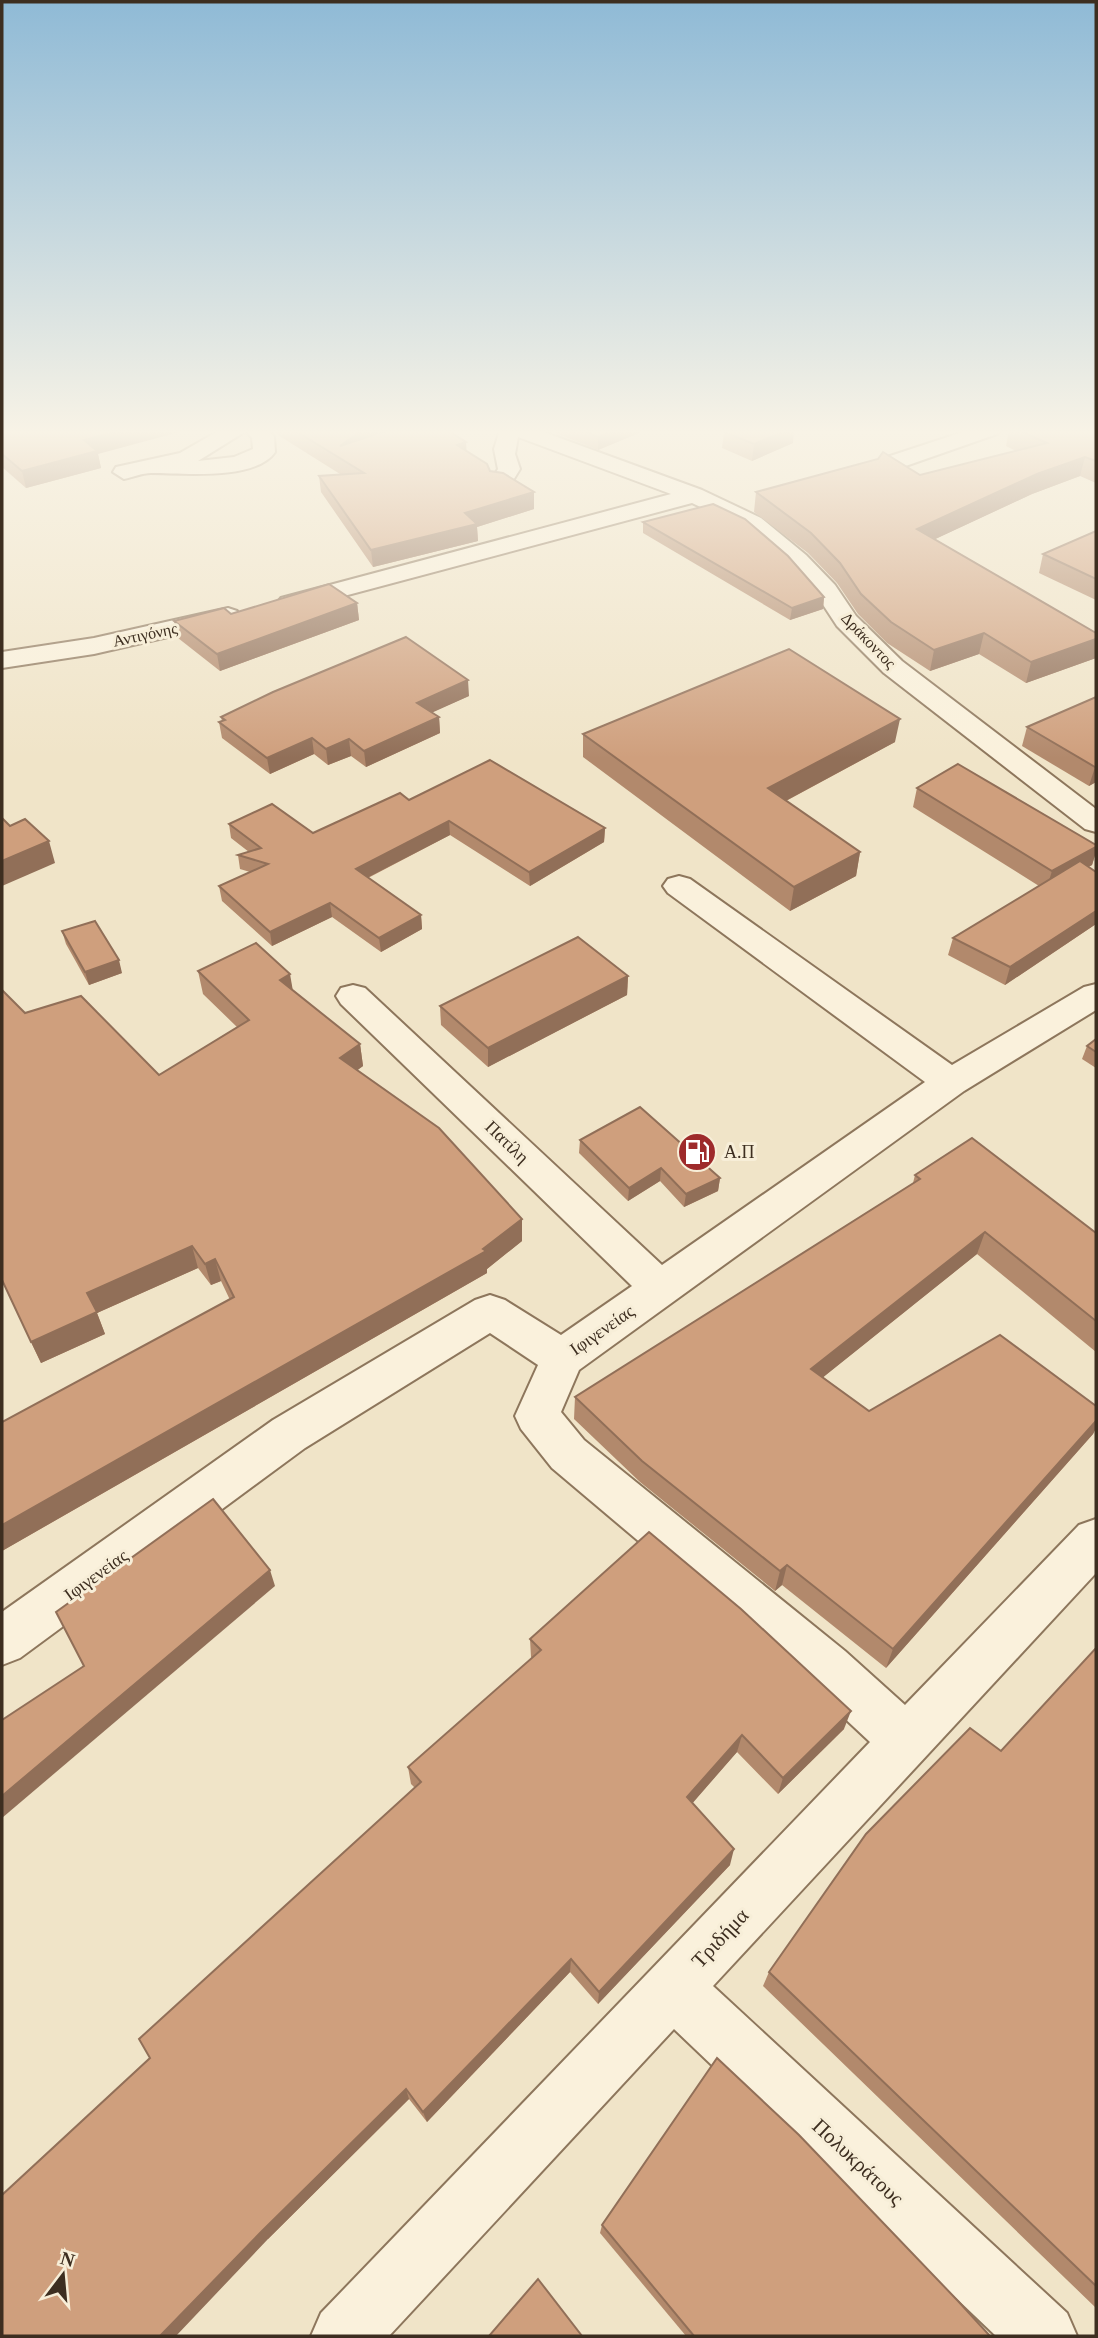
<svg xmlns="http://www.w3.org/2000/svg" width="1098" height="2338" viewBox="0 0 1098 2338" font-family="Georgia,serif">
	<rect width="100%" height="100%" fill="#f0e4c8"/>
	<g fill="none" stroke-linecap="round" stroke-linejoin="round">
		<defs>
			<g id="minor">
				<path d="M220 430H268L274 437 275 452C255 481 182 473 151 473 143 473 133 477 124 479L113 472 116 467 180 453ZM246 431 252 438 253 449 234 457 198 461Z"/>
				<polygon points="500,430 538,430 702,490 761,518 806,555 835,585 856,616 902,661 1096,809 1096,832 1085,829 884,673 837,626 816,594 788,565 745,528 692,503 299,608 281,608 277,603 281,598 671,494 518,437 515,454 520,469 509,487 493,487 490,482 498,469 494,449"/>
				<polygon points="969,430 1000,430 997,434 897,469 889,471 878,464 881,459"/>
				<polygon points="228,608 237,611 241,616 237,621 94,654 2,668 2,652 94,638"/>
				<polygon points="679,876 690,879 952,1065 1084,987 1096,984 1096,1010 964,1091 579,1370 561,1412 584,1440 845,1651 905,1705 1079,1525 1096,1519 1096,1573 713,1986 1067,2313 1077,2336 996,2336 674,2029 389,2336 311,2336 321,2313 870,1742 809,1685 552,1468 521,1429 515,1416 538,1365 490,1333 305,1448 20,1658 2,1665 2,1612 273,1420 475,1300 490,1295 505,1300 561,1335 632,1286 341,1004 336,996 341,988 353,985 365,988 662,1265 925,1082 668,893 663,886 668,879"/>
			</g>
		</defs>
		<use href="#minor" stroke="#8d765c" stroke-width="4"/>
		<use href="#minor" fill="#faf1dc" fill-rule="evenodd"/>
	</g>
	<g fill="#b2896c">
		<polygon points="2,430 98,454 101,468 26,488 2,467"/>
		<polygon points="270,430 386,430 384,431 466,442 466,451 534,509 477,527 478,541 373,567 321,492 319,476 340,474"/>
		<polygon points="548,430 646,430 598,450"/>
		<polygon points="1009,430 1096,430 1096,483 1080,476 1032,494 935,539 1096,633 1096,658 1026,683 979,654 930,671 887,643 858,614 837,583 808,553 754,512 756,492 920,475 1016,451 1006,446"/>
		<polygon points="724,432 793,443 752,461 722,448"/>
		<polygon points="643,522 824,597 823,609 790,620 643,533"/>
		<polygon points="1096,531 1096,600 1039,573 1043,554"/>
		<polygon points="357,603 359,620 220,671 178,638 174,621 231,614"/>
		<polygon points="469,696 432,712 439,717 440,733 366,767 351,756 328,765 314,754 270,774 222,738 219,722 222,721 221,717"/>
		<polygon points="1096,697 1096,782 1089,786 1022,746 1027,727"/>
		<polygon points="583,734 895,742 786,801 860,852 856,876 790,911 583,757"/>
		<polygon points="917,788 1096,845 1096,852 1092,865 1088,867 1096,872 1096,924 1005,985 948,955 953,938 1039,886 913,807"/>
		<polygon points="409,800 605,828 604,842 530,886 450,835 368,878 421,915 422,929 381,952 332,917 272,946 222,901 219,886 250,872 240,869 238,855 249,852 231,838 229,824 313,833"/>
		<polygon points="62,931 122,973 89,985 66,944"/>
		<polygon points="198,971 293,990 360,1044 363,1066 357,1070 522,1219 522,1241 487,1269 487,1273 2,1551 2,1422 230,1300 221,1281 211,1285 198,1268 97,1313 105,1334 41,1363 2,1281 25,1013 159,1075 237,1027 203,994"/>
		<polygon points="628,976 627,995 488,1067 441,1025 440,1006"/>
		<polygon points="1096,1039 1096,1068 1082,1059 1087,1046"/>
		<polygon points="580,1140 720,1178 718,1191 684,1207 660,1181 628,1201 579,1153"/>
		<polygon points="915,1175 1096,1233 1096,1352 977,1254 823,1377 869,1411 1096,1406 1096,1428 1093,1434 886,1668 782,1585 775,1591 640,1482 574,1419 575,1397 913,1183"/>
		<polygon points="530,1639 844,1729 778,1794 737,1752 692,1803 730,1865 598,2004 570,1972 427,2122 409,2099 268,2239 150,2058 415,1788 411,1784 408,1767 532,1658 531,1657"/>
		<polygon points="1096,1648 1096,2308 763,1986 769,1972 1001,1751"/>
		<polygon points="602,2225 990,2336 686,2336 600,2233"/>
	</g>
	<g fill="#916f58">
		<polygon points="123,430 187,430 98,454 101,468 26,488 22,471 84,440"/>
		<polygon points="362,430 386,430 344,461 340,446"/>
		<polygon points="616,430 646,430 598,450 598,437"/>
		<polygon points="788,430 794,430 793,443 752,461 754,444"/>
		<polygon points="466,442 467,459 457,445"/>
		<polygon points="1085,457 1080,476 1032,494 914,549 917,529 1037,474"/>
		<polygon points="534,492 534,509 477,527 478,541 373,567 371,550 465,513"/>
		<polygon points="824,597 823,609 790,620 792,608"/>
		<polygon points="357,603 359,620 220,671 217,654"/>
		<polygon points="984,633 979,654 930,671 934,650"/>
		<polygon points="1096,639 1096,658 1026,683 1031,662"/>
		<polygon points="468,680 469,696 418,719 417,703"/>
		<polygon points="439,717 440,733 366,767 364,751"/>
		<polygon points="900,719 895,742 765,812 768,788"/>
		<polygon points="312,738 314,754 270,774 267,758"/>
		<polygon points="349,739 351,756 328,765 326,749"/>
		<polygon points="1096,766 1096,782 1089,786 1095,767"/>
		<polygon points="449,821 450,835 357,883 356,869"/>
		<polygon points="605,828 604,842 530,886 529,872"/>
		<polygon points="49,841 55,863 2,886 2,861"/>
		<polygon points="1096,847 1096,852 1092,865 1046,890 1052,871"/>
		<polygon points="860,852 856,876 790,911 794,887"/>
		<polygon points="330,903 332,917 272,946 270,932"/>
		<polygon points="1096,911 1096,924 1005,985 1010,967"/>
		<polygon points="421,915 422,929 381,952 379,938"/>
		<polygon points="119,960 122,973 89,985 85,972"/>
		<polygon points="290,974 294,997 280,980"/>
		<polygon points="628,976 627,995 488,1067 488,1048"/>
		<polygon points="360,1044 363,1066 343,1081 340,1058"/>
		<polygon points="661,1168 660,1181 628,1201 629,1188"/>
		<polygon points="720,1178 718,1191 684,1207 686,1194"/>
		<polygon points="522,1219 522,1241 487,1269 487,1273 2,1551 2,1525 483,1249"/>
		<polygon points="985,1232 977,1254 806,1391 811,1369"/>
		<polygon points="192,1246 198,1268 97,1313 105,1334 41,1363 31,1342 87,1293"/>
		<polygon points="215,1259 221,1281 211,1285 205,1264"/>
		<polygon points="1096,1421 1096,1428 1093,1434 886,1668 893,1649"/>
		<polygon points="787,1565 782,1585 775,1591 780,1571"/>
		<polygon points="270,1570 275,1586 2,1818 2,1796"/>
		<polygon points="851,1711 844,1729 778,1794 783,1778"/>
		<polygon points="742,1735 737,1752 684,1813 687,1797"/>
		<polygon points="734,1849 730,1865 598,2004 599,1992"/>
		<polygon points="571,1959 570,1972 427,2122 423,2112"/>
		<polygon points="406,2089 409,2099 268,2239 176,2336 160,2336 261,2232"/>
	</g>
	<g fill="#cf9f7d" stroke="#916f58" stroke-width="2">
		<polygon points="2,430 123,430 84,440 97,451 22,471 2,454"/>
		<polygon points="294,430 362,430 340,446 388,430 447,430 466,442 457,445 487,464 490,471 503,473 534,492 465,513 477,524 371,550 319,476 364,473"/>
		<polygon points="581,430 616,430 598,437"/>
		<polygon points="725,430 788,430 754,444 724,432"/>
		<polygon points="1018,430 1096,430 1096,461 1085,457 1037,474 917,529 1096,633 1096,639 1031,662 984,633 934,650 891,622 861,594 840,563 811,533 756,492 878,459 883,452 920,475 1047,443"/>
		<polygon points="713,504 745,519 788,556 824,597 792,608 643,522"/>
		<polygon points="1096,531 1096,579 1043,554"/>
		<polygon points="329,584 357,603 217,654 174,621 224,608 231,614"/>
		<polygon points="406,637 468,680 417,703 439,717 364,751 349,739 326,749 312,738 267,758 219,722 225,720 221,717 273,692"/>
		<polygon points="789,649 900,719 768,788 860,852 794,887 583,734"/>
		<polygon points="1096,697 1096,766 1095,767 1027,727"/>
		<polygon points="490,760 605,828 529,872 449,821 356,869 421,915 379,938 330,903 270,932 219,886 268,864 238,855 261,848 229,824 272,804 313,833 400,793 409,800"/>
		<polygon points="958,764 1096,845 1096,847 1052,871 917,788"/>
		<polygon points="2,818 10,826 25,819 49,841 2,861"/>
		<polygon points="1080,861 1096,872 1096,911 1010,967 953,938"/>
		<polygon points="95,921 119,960 85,972 62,931"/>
		<polygon points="578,937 628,976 488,1048 440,1006"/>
		<polygon points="256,943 290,974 280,980 360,1044 340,1058 439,1128 522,1219 483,1249 486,1251 2,1525 2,1422 234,1297 215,1259 205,1264 192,1246 87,1293 97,1312 31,1342 2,1280 2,990 25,1013 81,996 159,1075 249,1020 198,971"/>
		<polygon points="1096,1039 1096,1052 1087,1046"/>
		<polygon points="640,1107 720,1178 686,1194 661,1168 629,1188 580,1140"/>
		<polygon points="972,1138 1096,1233 1096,1321 985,1232 811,1369 869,1411 1000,1335 1096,1406 1096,1421 893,1649 787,1565 780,1571 642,1461 575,1397 920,1179 915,1175"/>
		<polygon points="213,1499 270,1570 2,1796 2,1720 84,1666 56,1612"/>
		<polygon points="649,1532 741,1609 851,1711 783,1778 742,1735 687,1797 734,1849 599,1992 571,1959 423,2112 406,2089 261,2232 160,2336 2,2336 2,2195 150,2058 139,2039 421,1782 408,1767 541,1650 530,1639"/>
		<polygon points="1096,1648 1096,2286 769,1972 866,1834 970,1728 1001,1751"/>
		<polygon points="717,2058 799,2135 958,2301 990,2336 694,2336 602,2225"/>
		<polygon points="538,2279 582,2336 489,2336"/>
	</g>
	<linearGradient id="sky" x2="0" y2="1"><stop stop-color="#8fbad6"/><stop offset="0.57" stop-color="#f8f3e6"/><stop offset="1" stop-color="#f8f3e6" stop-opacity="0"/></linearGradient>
	<rect width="1098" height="758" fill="url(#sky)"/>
	<defs>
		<symbol id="fuel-disc" viewBox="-11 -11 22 22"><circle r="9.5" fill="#9e2a2b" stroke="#f7eed8"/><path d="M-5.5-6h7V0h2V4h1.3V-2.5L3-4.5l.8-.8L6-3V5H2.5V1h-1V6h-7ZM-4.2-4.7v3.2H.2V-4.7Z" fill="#fff"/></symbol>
	</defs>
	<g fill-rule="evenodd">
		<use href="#fuel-disc" x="675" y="1130" width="44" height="44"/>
	</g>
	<g text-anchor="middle" stroke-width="6" stroke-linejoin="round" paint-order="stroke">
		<g font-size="16" fill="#3d2e20" stroke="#f7eed8">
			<text transform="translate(145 634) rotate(-12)" y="6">Αντιγόνης</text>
			<text transform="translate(869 640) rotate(46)" y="6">Δράκοντος</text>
		</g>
		<g font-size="18" fill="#3d2e20" stroke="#f7eed8">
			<text transform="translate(507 1142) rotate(44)" y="6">Πατίλη</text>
			<text transform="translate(602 1330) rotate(-35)" y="6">Ιφιγενείας</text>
			<text transform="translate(96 1575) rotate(-36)" y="6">Ιφιγενείας</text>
		</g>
		<g font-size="18" fill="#3d2e20" stroke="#f7eed8" text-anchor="start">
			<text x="724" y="1158">Α.Π</text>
		</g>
		<g font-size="21" fill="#3d2e20" stroke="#f7eed8">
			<text transform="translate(720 1938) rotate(-47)" y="7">Τριδήμα</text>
			<text transform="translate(858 2162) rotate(43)" y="7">Πολυκράτους</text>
		</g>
	</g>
	<rect width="1098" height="2338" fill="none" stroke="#3d2e20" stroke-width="7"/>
	<g transform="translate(63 2275) rotate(16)" stroke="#f7eed8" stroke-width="5" paint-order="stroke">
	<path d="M0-5L12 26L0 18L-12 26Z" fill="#3d2e20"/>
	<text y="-10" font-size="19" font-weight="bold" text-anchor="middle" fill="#3d2e20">N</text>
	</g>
</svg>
